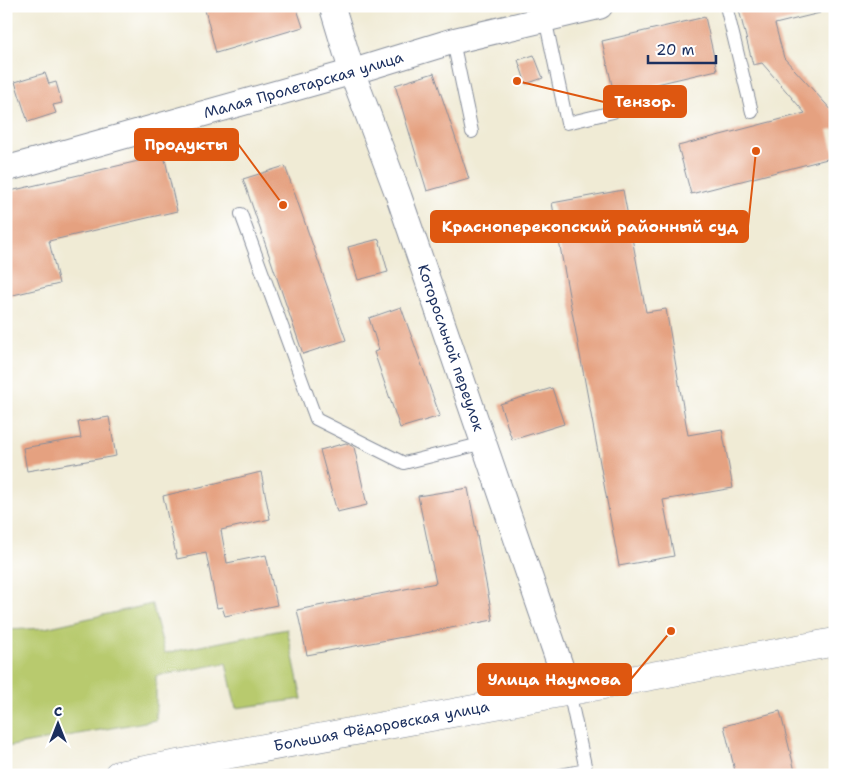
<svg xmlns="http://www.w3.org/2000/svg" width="841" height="781" viewBox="0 0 841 781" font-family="'Shantell Sans',sans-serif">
	<rect width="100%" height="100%" fill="#fff"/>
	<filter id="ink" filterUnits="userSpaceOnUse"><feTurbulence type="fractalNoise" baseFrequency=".02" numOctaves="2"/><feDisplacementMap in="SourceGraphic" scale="10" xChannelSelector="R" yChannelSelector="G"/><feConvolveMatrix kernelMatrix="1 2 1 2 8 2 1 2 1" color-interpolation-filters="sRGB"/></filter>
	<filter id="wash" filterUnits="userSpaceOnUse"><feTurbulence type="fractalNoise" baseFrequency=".0096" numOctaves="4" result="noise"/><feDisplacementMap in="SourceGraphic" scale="20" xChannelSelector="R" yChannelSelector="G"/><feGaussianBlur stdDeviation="1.12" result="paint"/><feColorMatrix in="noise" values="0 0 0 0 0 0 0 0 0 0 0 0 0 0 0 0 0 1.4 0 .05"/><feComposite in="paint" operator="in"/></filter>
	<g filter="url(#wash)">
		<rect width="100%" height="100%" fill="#f0ebd5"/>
		<polygon fill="#b8ca6e" stroke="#6a7c66" points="152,604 165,653 287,629 302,699 236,708 226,663 156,676 156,720 6,747 6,630 45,628"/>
		<g id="blocks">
			<g fill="#e5a180">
				<polygon points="204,6 296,6 303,27 216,53"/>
				<polygon points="738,6 819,6 820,13 775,24 784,58 835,114 835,129 828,130 835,157 691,194 678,146 805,113 762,63 753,65"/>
				<polygon points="705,17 717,70 614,94 602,41"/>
				<polygon points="534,55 543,78 526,84 518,60"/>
				<polygon points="45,73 49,84 56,82 62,103 53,105 56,113 28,122 15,82"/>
				<polygon points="434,73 469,179 427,191 395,85"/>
				<polygon points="164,155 177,211 49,241 59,284 9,296 6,285 6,192"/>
				<polygon points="285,166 346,340 303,354 243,179"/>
				<polygon points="623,190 646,312 666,309 688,435 722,429 733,488 663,500 674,556 619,566 552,203"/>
				<polygon points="379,239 388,272 358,280 348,247"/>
				<polygon points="401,307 440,416 400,428 374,352 379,350 369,318"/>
				<polygon points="552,388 564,424 512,440 500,404"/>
				<polygon points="109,417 116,456 27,471 23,448 81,438 78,422"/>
				<polygon points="346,443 354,447 367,505 337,512 320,450"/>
				<polygon points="261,472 270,519 221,530 227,563 266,555 277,605 225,616 222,607 217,608 206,553 177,559 163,496"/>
				<polygon points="468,488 493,620 307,655 297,610 436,583 418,496"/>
				<polygon points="780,711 796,775 736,775 724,726"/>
			</g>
		</g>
	</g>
	<g filter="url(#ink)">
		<use href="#blocks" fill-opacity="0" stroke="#868d9a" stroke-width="1"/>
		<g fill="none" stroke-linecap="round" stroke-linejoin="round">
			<defs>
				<g id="service">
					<polyline points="726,6 752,112"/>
					<polyline points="545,18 567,123 613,112"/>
					<polyline points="453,41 472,132"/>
					<polyline points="241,214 316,419 404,463 484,443"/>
					<polyline points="560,775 586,770 569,691"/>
				</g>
				<g id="minor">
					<path id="s1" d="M332 6 352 72 399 197 569 691"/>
					<path id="s2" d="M6 169 352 72 453 41 600 6"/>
				</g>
				<g id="secondary">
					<path id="s3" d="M118 775 835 642"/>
				</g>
			</defs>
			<use href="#service" stroke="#868d9a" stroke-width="14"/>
			<use href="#minor" stroke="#868d9a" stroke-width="27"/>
			<use href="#secondary" stroke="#868d9a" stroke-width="29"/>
			<use href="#service" stroke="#fff" stroke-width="12"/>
			<use href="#minor" stroke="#fff" stroke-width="25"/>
			<use href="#secondary" stroke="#fff" stroke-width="28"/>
		</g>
	</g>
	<g text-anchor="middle" stroke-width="4" stroke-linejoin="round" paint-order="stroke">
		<g font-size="15" fill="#1b2f5e" stroke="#fff">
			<text dy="5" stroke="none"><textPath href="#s2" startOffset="309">Малая Пролетарская улица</textPath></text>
			<text dy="5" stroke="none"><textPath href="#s1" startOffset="362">Которосльной переулок</textPath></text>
			<text dy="5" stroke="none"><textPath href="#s3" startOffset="268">Большая Фёдоровская улица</textPath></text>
		</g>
	</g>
	<path fill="none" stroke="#de5710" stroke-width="2" d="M517 81L604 102M283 205L238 144M756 151L748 226M671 631L631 679"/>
	<g fill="#de5710" stroke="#fff" stroke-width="2">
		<circle cx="517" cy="81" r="5"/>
		<circle cx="283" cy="205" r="5"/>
		<circle cx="756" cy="151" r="5"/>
		<circle cx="671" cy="631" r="5"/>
	</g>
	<g fill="#de5710" stroke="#de5710" stroke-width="2">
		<rect x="604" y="86" width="82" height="31" rx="5"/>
		<rect x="135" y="129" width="103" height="31" rx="5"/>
		<rect x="431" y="211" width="317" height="31" rx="5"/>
		<rect x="478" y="664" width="153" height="31" rx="5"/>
	</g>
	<g font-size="16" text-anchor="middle" font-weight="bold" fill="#fff">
		<text x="645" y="107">Тензор.</text>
		<text x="186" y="150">Продукты</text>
		<text x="590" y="232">Красноперекопский районный суд</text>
		<text x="554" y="685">Улица Наумова</text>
	</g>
	<rect width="841" height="781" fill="none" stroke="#fff" stroke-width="25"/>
	<g transform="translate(58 724)" stroke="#ffffff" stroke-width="4" paint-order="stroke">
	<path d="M0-4L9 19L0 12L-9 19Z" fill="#1b2f5e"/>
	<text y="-8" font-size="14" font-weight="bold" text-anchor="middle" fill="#1b2f5e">С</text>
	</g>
	<path d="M648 55v8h68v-8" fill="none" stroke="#1b2f5e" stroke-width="2.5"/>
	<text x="656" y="55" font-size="15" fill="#1b2f5e" stroke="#ffffff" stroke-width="4" paint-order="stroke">20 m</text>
</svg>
